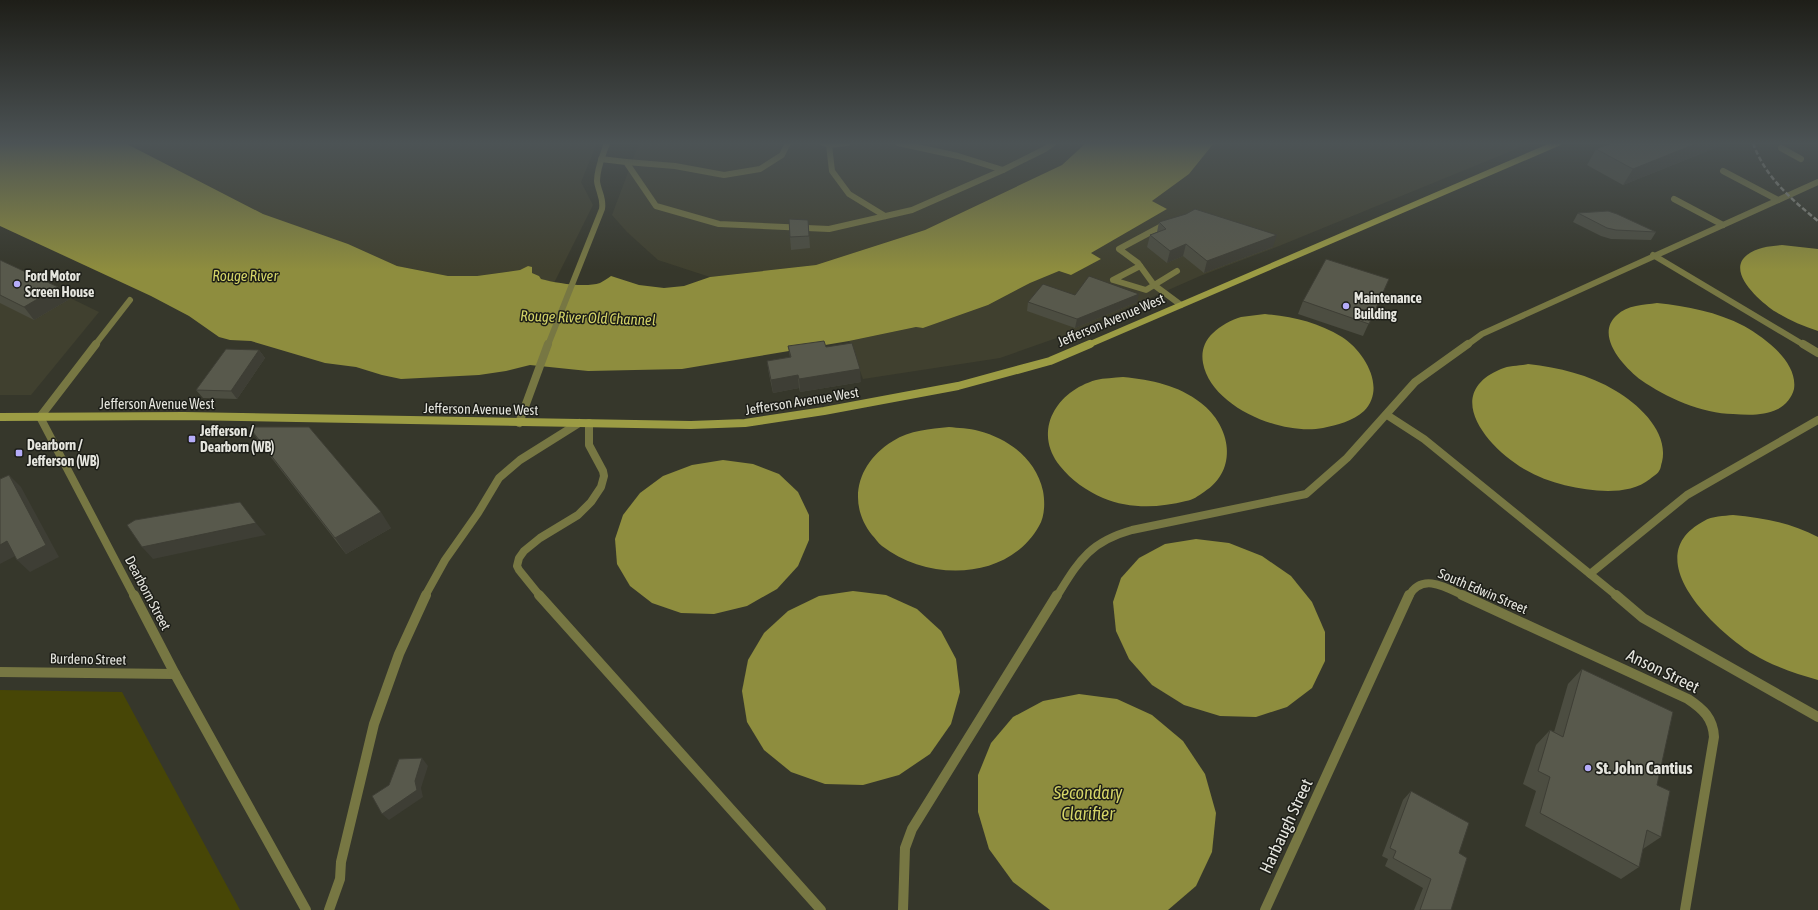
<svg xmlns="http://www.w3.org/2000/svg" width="1818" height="910" viewBox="0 0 1818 910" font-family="'Asap Condensed',sans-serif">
	<rect width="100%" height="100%" fill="#36372b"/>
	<g fill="#40402f">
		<polygon points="125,143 597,143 581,182 593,205 554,283 541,279 539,276 532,273 528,266 520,270 477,276 448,276 397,266 361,250 263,214"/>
		<polygon points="639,143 1086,143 1062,165 925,230 816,265 710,277 658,260 627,232 612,215"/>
		<polygon points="1214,143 1531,143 1279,246 1200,276 1071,333 1000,358 863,379 849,341 916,327 923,328 988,305 1030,283 1059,271 1071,275 1101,259 1091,253 1167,209 1152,201 1189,174"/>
		<polygon points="0,264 99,312 31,395 0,395"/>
	</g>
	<polygon fill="#474606" points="0,690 122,692 240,910 0,910"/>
	<g fill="#8e8d3e">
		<path d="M0 143H125L263 214 348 244 397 266 448 276H477L520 270 528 266 532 267V273L539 276 541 279C556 283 585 288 600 283 604 281 608 278 611 276L639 285 664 288 684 286 710 277 816 265 925 230 1062 165 1086 143H1214L1189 174 1152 201 1167 209 1091 253 1101 259 1071 275 1059 271 1030 283 988 305 923 328 916 327 849 341 682 369 588 371 530 365 506 371 479 375 401 379 382 375 356 367 325 363 251 341 230 340 219 337 189 316 151 296 0 226Z"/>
		<path d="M1782 245 1818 249V331C1803 326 1789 320 1776 312 1762 303 1725 272 1747 255 1757 247 1770 246 1782 245Z"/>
		<path d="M1657 303C1687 306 1717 312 1744 326 1765 338 1798 362 1794 389 1792 397 1786 405 1778 409 1764 416 1748 415 1733 414 1703 414 1665 397 1641 380 1624 367 1594 335 1617 315 1627 305 1644 305 1657 303Z"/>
		<path d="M1265 314C1294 317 1317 322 1342 337 1364 351 1387 388 1364 411 1353 421 1337 425 1323 428 1282 436 1211 407 1203 363 1201 352 1204 341 1213 333 1220 326 1231 320 1241 317 1249 316 1257 315 1265 314Z"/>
		<path d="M1528 364C1560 368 1588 374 1616 391 1640 405 1669 433 1662 462 1661 464 1661 469 1659 471 1658 474 1653 476 1650 479 1639 488 1623 491 1608 491 1579 490 1550 484 1524 469 1488 448 1441 394 1501 369 1509 365 1519 366 1528 364Z"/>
		<path d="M1123 377C1152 380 1178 385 1201 403 1231 426 1239 470 1204 492 1198 496 1193 500 1186 501 1159 508 1129 509 1103 498 1087 491 1071 480 1060 466 1032 430 1057 391 1096 380 1104 378 1114 378 1123 377Z"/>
		<path d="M949 427C958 428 969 428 979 431 1009 439 1036 459 1043 491 1045 502 1045 516 1039 526 1008 581 928 582 882 546 878 543 875 538 872 535 846 502 858 462 893 441 910 430 930 429 949 427Z"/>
		<polygon points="723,460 753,464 779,474 798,492 809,515 809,540 798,566 777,589 747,606 714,614 681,613 652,603 630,586 617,564 615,539 623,515 640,493 663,476 692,465"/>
		<path d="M1733 515C1764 518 1791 523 1818 537V680C1796 674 1773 666 1753 654 1715 630 1636 557 1704 521 1712 516 1724 516 1733 515Z"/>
		<polygon points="1196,539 1229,543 1262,556 1291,576 1312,602 1325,632 1325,661 1312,688 1287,707 1256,717 1220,716 1184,705 1152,685 1129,659 1116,631 1113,602 1121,578 1139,558 1165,544"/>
		<polygon points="853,591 886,595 917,609 941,631 956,659 960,692 951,724 930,754 899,775 863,785 825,784 791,772 764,750 747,722 742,691 748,660 764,633 788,611 819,596"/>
		<polygon points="1079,694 1117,699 1152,715 1183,741 1205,774 1216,813 1212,852 1196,886 1168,910 1050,910 1013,882 989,849 978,812 978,775 991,743 1013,717 1043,701"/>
	</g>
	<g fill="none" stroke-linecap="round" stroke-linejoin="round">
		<g stroke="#777743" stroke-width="6">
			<polyline points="823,143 829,145 847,143"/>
			<polyline points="898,143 958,156 1003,170 1045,149 1053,143"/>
			<polyline points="829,145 832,171 849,194 885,216"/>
			<polyline points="1781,148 1801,159"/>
			<polyline points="601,159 626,162 656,206 719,224 829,229 912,210 1003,170"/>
			<polyline points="626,162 675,166 724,175 760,169 782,155 788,143"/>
			<polyline points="1723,171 1778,200"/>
			<polyline points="1674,199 1723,225"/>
			<polyline points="1168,225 1160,227 1119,249 1138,263 1154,285 1181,305"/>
			<polyline points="1653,255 1804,345"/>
			<polyline points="1140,266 1113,280 1146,290 1177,271"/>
			<path d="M548 345 602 209C604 198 598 191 597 181 597 168 603 155 607 143"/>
			<polyline points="1467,345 1482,334 1818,182"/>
		</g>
		<g stroke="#777743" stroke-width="8">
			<polyline points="1803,344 1818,353"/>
			<polyline points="1387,415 1424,439 1590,574 1687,495 1818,420"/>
			<polyline points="519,423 548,344"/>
			<polyline points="1590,574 1617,596"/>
			<polyline points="425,596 445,560 478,513 499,478 520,460 579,423"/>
			<polyline points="540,596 519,570 517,566 519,558 524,551 540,538 578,515 591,502 601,487 604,476 603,471 589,445 589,423"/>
			<path d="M1057 596C1079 561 1089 542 1132 530L1306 494 1347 458 1415 382 1468 344"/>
		</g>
		<g stroke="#777743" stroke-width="10">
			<polyline points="539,595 821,910"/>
			<polyline points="1616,595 1643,618 1818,717"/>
			<polyline points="329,910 340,879 341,862 374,724 399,654 426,595"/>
			<polyline points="903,910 905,848 912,829 1057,595"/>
		</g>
		<polyline stroke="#777743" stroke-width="6" points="95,345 130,300"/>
		<g stroke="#777743" stroke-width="8">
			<polyline points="40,417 96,344"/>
			<path d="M1409 596C1422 572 1447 588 1464 596"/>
		</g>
		<g stroke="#777743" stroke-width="10">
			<path d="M1462 595 1688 699C1703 709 1713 718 1714 737L1685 910"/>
			<polyline points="0,672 175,674"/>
			<polyline points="1265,910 1409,595"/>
		</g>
		<polyline stroke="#777743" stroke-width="8" points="40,417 134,596"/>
		<polyline stroke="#777743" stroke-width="10" points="134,595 175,674 306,910"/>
		<polyline stroke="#9c9c44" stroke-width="6" points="1088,345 1558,143"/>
		<polyline stroke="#9c9c44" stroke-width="8" points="0,417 184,416 691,425 745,423 824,411 958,386 1050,361 1090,344"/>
		<path stroke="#8e8f85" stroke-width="2.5" stroke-dasharray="5 2.5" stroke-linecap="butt" d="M1753 143C1765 177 1791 199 1818 221"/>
	</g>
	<g fill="#4c4d41">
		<polygon points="1720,146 1623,185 1587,165 1596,149"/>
		<polygon points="1578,213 1656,232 1651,240 1611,239 1601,236 1573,222"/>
		<polygon points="808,220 810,248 791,250 790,237"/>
		<polygon points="1159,222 1273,247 1204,273 1183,256 1167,263 1147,247 1150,235 1157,232"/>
		<polygon points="0,260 58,287 68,300 34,320 0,303"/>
		<polygon points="1389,279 1363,336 1298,314 1303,301"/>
		<polygon points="1075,295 1137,302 1075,328 1027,311 1028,302"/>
		<polygon points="788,346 826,347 861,382 800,392 799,388 773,393 769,374 767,361 790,357"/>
		<polygon points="259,350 265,358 237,399 203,398 196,390"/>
		<polygon points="249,427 391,528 346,554 260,443"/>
		<polygon points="1582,669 1657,785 1661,837 1643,849 1639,867 1621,879 1525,826 1536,791 1523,784 1536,745 1550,730 1554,732 1568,684"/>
		<polygon points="1411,791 1459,853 1451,910 1414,910 1423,888 1385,866 1388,859 1382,856 1403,800"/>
	</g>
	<g fill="#3e3e35">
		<polygon points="1698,143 1722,143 1720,146 1623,185 1633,169"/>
		<polygon points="1277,235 1273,247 1204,273 1207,261"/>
		<polygon points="1186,244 1183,256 1167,263 1170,251"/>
		<polygon points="58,287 68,300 34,320 24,307"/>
		<polygon points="1139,294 1137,302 1075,328 1077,319"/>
		<polygon points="259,350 265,358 237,399 231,391"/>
		<polygon points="860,369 861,382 800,392 799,379"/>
		<polygon points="798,375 799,388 773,393 771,380"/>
		<polygon points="9,475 21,487 59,557 30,572 17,560"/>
		<polygon points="381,512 391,528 346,554 335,538"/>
		<polygon points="256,523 266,535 153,559 142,547"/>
		<polygon points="7,541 21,553 0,564 0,545"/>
		<polygon points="422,758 428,766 421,788 423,797 389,820 382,814 415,781"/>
	</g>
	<g fill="#58594c" stroke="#3e3e35">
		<polygon points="1612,143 1698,143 1633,169 1596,149"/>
		<polygon points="1195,209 1277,235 1207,261 1186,244 1170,251 1150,235 1166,229 1159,222 1186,214"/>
		<polygon points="1608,211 1617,214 1656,232 1616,230 1607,228 1578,213"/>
		<polygon points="789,219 808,220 809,236 790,237"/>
		<polygon points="1326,259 1389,279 1369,324 1303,301"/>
		<polygon points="0,260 58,287 24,307 0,295"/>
		<polygon points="1089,276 1139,294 1077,319 1028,302 1043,284 1075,295"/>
		<polygon points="824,341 826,347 852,343 860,369 799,379 798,375 771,380 767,361 791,357 788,346"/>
		<polygon points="226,349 259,350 231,391 196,390"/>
		<polygon points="249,427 309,427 381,512 335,538"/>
		<polygon points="9,475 46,545 17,560 7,541 0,545 0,479"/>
		<polygon points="240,502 256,523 142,547 127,525 135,520"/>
		<polygon points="1582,669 1673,712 1657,785 1670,791 1661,837 1647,830 1639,867 1540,813 1550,777 1538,771 1550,730 1563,737"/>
		<polygon points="422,758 415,781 417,790 382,814 372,796 389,785 399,759"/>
		<polygon points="1411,791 1469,823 1459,853 1467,858 1451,910 1420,910 1431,879 1393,858 1396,851 1390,848"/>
	</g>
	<linearGradient id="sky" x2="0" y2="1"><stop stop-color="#1e1e18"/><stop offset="0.53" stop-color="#4c5355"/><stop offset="1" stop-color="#4c5355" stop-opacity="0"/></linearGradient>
	<rect width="1818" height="270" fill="url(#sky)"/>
	<g fill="#b5acf9" stroke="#1d1e18" stroke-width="1.5">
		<circle cx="17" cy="284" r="4"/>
		<circle cx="1346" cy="306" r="4"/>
		<rect x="188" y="435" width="8" height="8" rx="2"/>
		<rect x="15" y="449" width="8" height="8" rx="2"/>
		<circle cx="1588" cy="768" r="4"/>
	</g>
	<g text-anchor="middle" stroke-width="3" stroke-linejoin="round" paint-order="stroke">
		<g font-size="14" font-weight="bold" fill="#e5e5de" stroke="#1d1e18" text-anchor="start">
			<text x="25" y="281">Ford Motor<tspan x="25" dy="16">Screen House</tspan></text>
			<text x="1354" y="303">Maintenance<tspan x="1354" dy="16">Building</tspan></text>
			<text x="200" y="436">Jefferson /<tspan x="200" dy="16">Dearborn (WB)</tspan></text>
			<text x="27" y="450">Dearborn /<tspan x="27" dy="16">Jefferson (WB)</tspan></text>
		</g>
		<g font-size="14" fill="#e5e5de" stroke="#1d1e18">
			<text transform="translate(1111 320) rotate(-23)" y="5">Jefferson Avenue West</text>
			<text transform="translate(802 401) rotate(-9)" y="5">Jefferson Avenue West</text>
			<text x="157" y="409">Jefferson Avenue West</text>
			<text transform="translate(481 409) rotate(1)" y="5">Jefferson Avenue West</text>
			<text transform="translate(1483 591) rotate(23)" y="5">South Edwin Street</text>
			<text transform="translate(148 593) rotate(62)" y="5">Dearborn Street</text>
			<text transform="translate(88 659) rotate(1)" y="5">Burdeno Street</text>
		</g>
		<g font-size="15" font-style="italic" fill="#d4d467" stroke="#1d1e18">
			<text x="245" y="281">Rouge River</text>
			<text transform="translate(588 318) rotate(2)" y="5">Rouge River Old Channel</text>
		</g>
		<g font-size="17" fill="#e5e5de" stroke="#1d1e18">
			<text transform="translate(1663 671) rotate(26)" y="6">Anson Street</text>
			<text transform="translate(1286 826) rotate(-65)" y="6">Harbaugh Street</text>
		</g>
		<g font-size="17" font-weight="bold" fill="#e5e5de" stroke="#1d1e18" text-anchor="start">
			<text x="1596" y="774">St. John Cantius</text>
		</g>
		<g font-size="18" font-style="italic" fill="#d4d467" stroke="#1d1e18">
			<text x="1088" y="799">Secondary<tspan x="1088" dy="21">Clarifier</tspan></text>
		</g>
	</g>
</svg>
